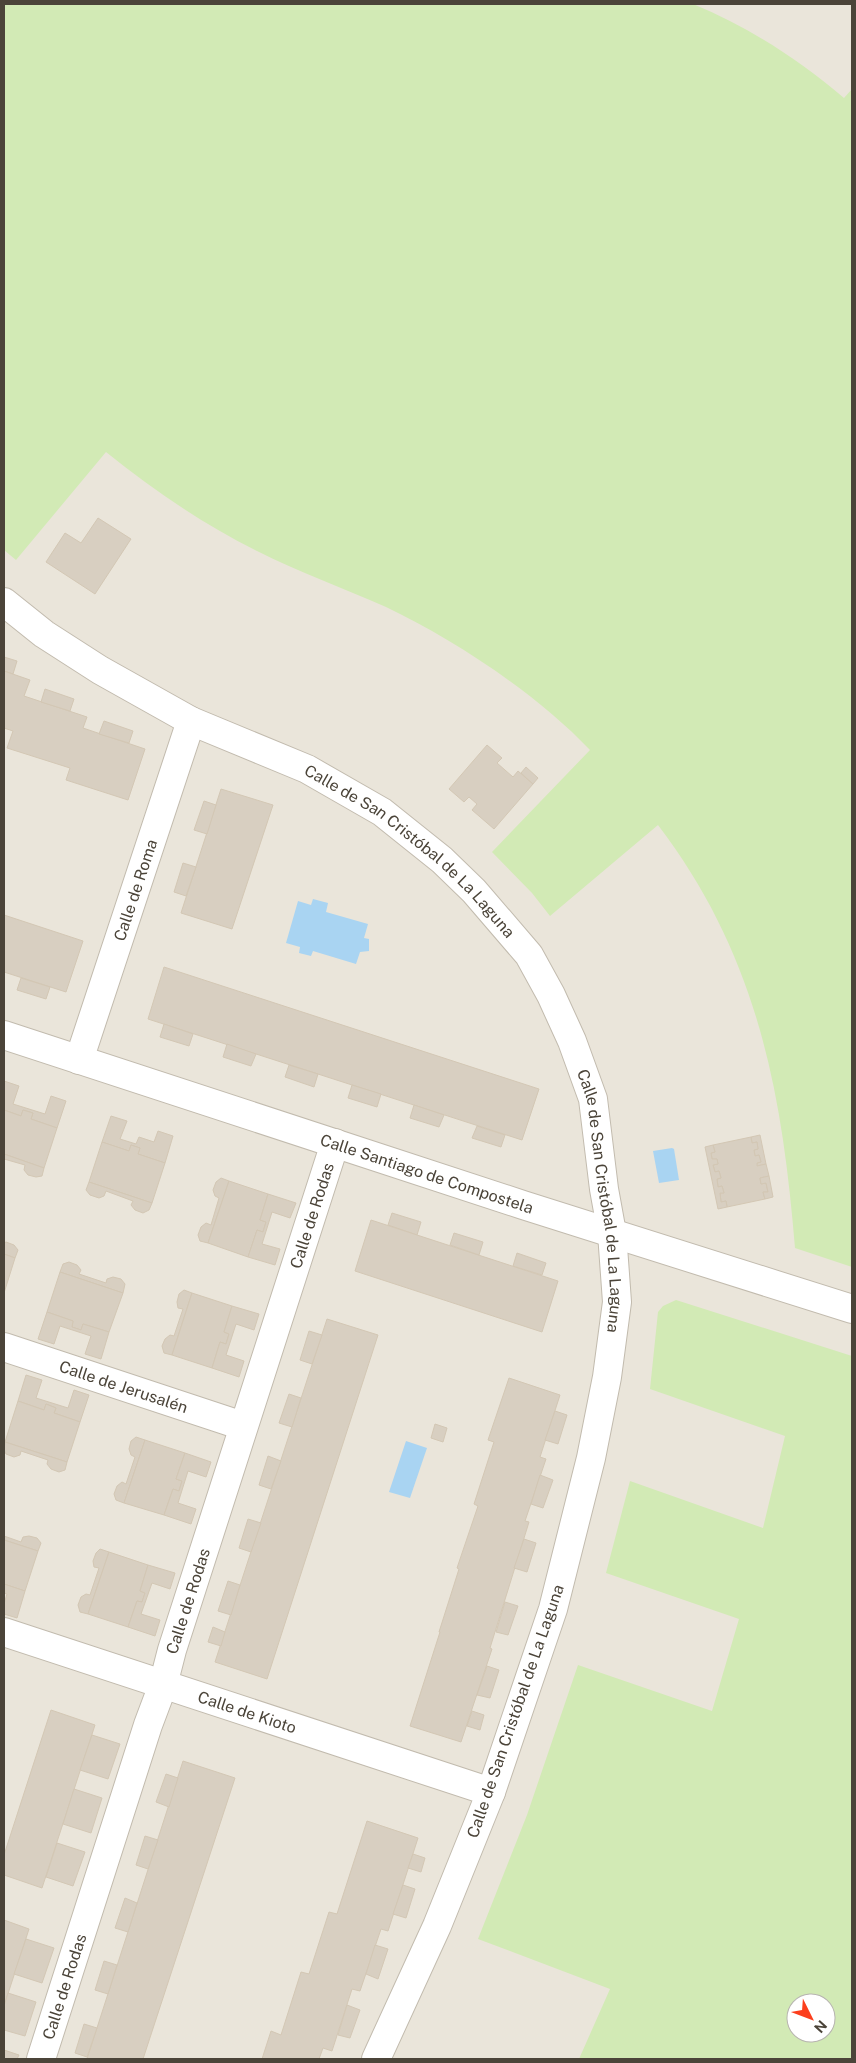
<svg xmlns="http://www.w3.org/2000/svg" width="856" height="2063" viewBox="0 0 856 2063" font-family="'Public Sans',sans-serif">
	<rect width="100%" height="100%" fill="#f6f3ec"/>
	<path fill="#eae5da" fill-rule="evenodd" d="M4 4H852V2059H4ZM796 2003H826V2033H796Z"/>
	<g fill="#d2eab5" fill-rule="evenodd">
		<path d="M4 4H693C749 27 798 59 844 98L852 89V1267L795 1248C782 1090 757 955 658 825L550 916 532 893 492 852 590 750C537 694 455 640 386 607 343 588 299 572 257 551 203 524 153 490 106 452L16 560 4 550Z"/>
		<path d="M676 1300 852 1356V2059H579L610 1989 478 1939 527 1815 578 1665 712 1711 739 1619 606 1573 630 1481 763 1528 785 1436 650 1389 658 1312 663 1306ZM796 2003H826V2033H796Z"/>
	</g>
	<g fill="#a9d4f2">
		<polygon points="313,899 328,903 326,912 368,924 364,938 369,939 369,951 360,952 356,964 313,951 311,956 299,953 300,947 286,943 298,901 311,905"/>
		<polygon points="672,1148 674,1149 679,1180 659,1183 653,1151"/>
		<polygon points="406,1441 427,1448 410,1498 389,1492"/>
	</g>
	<g fill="#d8cfc1" stroke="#d3c7b4">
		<polygon points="98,518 131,539 95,594 46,562 65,533 81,543"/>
		<polygon points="4,657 17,661 13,674 4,671"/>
		<polygon points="4,671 30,680 24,696 87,717 83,728 145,749 128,800 66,780 70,768 7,748 13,731 4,728"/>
		<polygon points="45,689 74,699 70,711 41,702"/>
		<polygon points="104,721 133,731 129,743 99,734"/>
		<polygon points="487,745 502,758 497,763 513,777 518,771 533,784 494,829 472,810 477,804 469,797 464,802 449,789"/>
		<polygon points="526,767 538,778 533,784 521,773"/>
		<polygon points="221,789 273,805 232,929 181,913"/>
		<polygon points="204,801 216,805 207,834 194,830"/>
		<polygon points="183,863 196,867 186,896 174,892"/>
		<polygon points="4,915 83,941 66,992 4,972"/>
		<polygon points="164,967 539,1089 522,1140 148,1019"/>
		<polygon points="21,978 50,987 46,999 17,990"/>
		<polygon points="164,1024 193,1034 189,1046 160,1037"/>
		<polygon points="227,1044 256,1054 251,1066 223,1057"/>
		<polygon points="289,1065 318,1074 314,1087 285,1077"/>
		<polygon points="4,1081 19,1086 13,1104 45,1114 51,1096 66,1101 57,1128 31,1119 33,1113 23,1110 21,1116 4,1110"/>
		<polygon points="352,1085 381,1094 377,1107 348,1098"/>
		<polygon points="414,1105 444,1115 439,1127 410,1118"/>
		<polygon points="4,1110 21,1116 23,1110 33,1113 31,1119 57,1128 44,1168 4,1154"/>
		<polygon points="111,1116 127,1121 120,1139 136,1144 139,1137 154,1142 158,1131 173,1136 165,1163 138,1154 140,1148 131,1145 129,1151 102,1142"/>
		<polygon points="477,1126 505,1135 501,1147 472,1138"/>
		<polygon points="760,1135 766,1164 757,1166 757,1163 761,1162 759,1155 755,1156 754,1150 758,1149 757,1142 752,1143 751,1137"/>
		<polygon points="751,1137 752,1143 757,1142 758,1149 754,1150 755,1156 759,1155 761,1162 757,1163 757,1166 766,1164 769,1176 760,1178 761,1184 766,1183 768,1192 763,1192 765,1199 727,1207 726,1201 721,1202 720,1193 724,1193 722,1186 718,1187 717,1179 721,1178 719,1171 715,1172 713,1165 718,1164 717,1159 712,1159 711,1153 715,1152 713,1145"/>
		<polygon points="102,1142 129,1151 131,1145 140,1148 138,1154 165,1163 152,1203 89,1182"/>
		<polygon points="713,1145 715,1152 711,1153 712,1159 717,1159 718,1164 713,1165 715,1172 719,1171 721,1178 717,1179 718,1187 722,1186 724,1193 720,1193 721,1202 726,1201 727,1207 718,1209 705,1147"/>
		<polygon points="4,1154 44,1168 42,1176 36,1177 28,1175 24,1170 25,1165 4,1159"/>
		<polygon points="769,1176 773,1197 765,1199 763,1192 768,1192 766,1183 761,1184 760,1178"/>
		<polygon points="221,1178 229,1181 208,1243 200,1241 198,1235 201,1227 206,1223 211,1225 219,1198 215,1196 213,1190 216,1182"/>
		<polygon points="229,1181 268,1194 260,1220 266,1222 263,1232 257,1230 248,1257 208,1243"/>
		<polygon points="89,1182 152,1203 149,1210 143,1213 135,1210 131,1205 133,1201 106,1191 104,1196 99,1198 90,1195 86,1190"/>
		<polygon points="268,1194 296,1203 290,1218 272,1212 262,1244 280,1249 275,1265 248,1257 257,1230 263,1232 266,1222 260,1220"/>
		<polygon points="392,1213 421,1222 417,1235 388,1225"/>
		<polygon points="371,1220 558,1281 542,1332 355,1271"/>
		<polygon points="454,1233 483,1242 479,1255 450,1245"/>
		<polygon points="6,1242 14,1245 18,1250 15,1258 4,1254 4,1243"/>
		<polygon points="517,1253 546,1263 542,1275 513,1266"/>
		<polygon points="4,1254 15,1258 4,1293"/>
		<polygon points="69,1262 77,1265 81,1270 79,1274 106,1283 107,1279 113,1277 121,1279 125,1284 123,1293 60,1272 63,1264"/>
		<polygon points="60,1272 123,1293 109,1332 83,1324 81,1330 72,1327 73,1321 47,1312"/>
		<polygon points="184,1290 192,1293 172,1355 164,1353 162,1346 165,1339 170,1335 174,1336 183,1309 178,1308 177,1302 179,1294"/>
		<polygon points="192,1293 232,1306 224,1332 229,1334 226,1344 220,1342 212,1368 172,1355"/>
		<polygon points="232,1306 259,1314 254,1330 236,1324 226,1355 244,1361 239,1377 212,1368 220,1342 226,1344 229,1334 224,1332"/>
		<polygon points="47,1312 73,1321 72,1327 81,1330 83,1324 109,1332 101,1359 85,1354 91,1336 60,1326 54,1344 38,1339"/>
		<polygon points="327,1319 378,1335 267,1679 215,1662"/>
		<polygon points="309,1331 322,1335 312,1364 300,1360"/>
		<polygon points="26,1375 42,1380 36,1398 68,1408 74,1390 89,1395 80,1422 54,1413 56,1408 46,1404 44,1410 18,1401"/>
		<polygon points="509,1378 560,1395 540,1457 546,1459 525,1521 529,1522 490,1648 492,1649 461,1742 410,1726 440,1632 439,1632 459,1569 457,1568 478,1506 474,1504 494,1442 488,1440"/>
		<polygon points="289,1394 301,1398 292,1427 279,1423"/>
		<polygon points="18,1401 44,1410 46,1404 56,1408 54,1413 80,1422 67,1462 5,1442"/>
		<polygon points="555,1411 567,1415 558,1444 545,1440"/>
		<polygon points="435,1424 447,1428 443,1442 431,1438"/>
		<polygon points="136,1437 145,1440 124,1503 116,1500 114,1494 117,1486 122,1482 126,1484 135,1457 131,1455 129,1449 131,1441"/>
		<polygon points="145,1440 185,1453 176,1479 182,1481 179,1491 173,1489 164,1515 124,1503"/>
		<polygon points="5,1442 67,1462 65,1470 59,1472 51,1469 47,1464 48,1460 21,1451 20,1455 14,1457 6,1454 4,1450"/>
		<polygon points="185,1453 211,1462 206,1477 188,1471 178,1503 196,1509 191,1524 164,1515 173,1489 179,1491 182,1481 176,1479"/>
		<polygon points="268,1456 281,1461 271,1489 259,1485"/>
		<polygon points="540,1475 553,1480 543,1508 531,1504"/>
		<polygon points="248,1519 261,1523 251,1552 239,1548"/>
		<polygon points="4,1536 21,1542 23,1537 29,1536 37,1538 41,1543 38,1551 4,1540"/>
		<polygon points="524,1539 536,1543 527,1572 514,1568"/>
		<polygon points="4,1540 38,1551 25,1591 4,1584"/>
		<polygon points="100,1549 109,1552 88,1614 80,1612 78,1605 81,1597 86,1594 90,1595 99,1568 94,1567 93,1561 96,1553"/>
		<polygon points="109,1552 148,1565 140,1591 145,1593 142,1602 137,1601 128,1627 88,1614"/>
		<polygon points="148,1565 175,1573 170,1589 152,1583 141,1614 160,1620 155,1636 128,1627 137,1601 142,1602 145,1593 140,1591"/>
		<polygon points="228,1581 240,1585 231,1615 218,1611"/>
		<polygon points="4,1584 25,1591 17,1618 4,1614 4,1604 7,1594 4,1593"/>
		<polygon points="505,1602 518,1606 508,1635 496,1632"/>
		<polygon points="213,1627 225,1632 221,1646 208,1642"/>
		<polygon points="487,1666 499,1670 490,1698 477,1695"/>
		<polygon points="51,1710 95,1725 42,1888 4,1875 4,1855"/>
		<polygon points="472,1711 484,1715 480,1730 467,1726"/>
		<polygon points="92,1735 120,1744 108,1779 80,1770"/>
		<polygon points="183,1761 235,1778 143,2059 87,2059"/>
		<polygon points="166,1774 178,1778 169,1807 156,1802"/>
		<polygon points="74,1789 102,1798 91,1833 63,1824"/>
		<polygon points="367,1821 418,1838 388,1931 381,1929 360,1991 352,1989 332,2051 323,2048 319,2059 262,2059 271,2031 281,2035 301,1972 309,1974 329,1912 337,1914"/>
		<polygon points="145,1836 158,1840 148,1869 136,1865"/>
		<polygon points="57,1843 85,1852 73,1886 46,1877"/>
		<polygon points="413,1854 425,1858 421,1872 408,1868"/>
		<polygon points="403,1885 415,1889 406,1918 393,1914"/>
		<polygon points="125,1898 137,1903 128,1932 115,1928"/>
		<polygon points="4,1920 29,1929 4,2006"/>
		<polygon points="26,1939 54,1948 42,1983 14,1974"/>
		<polygon points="375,1945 388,1949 378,1979 366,1974"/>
		<polygon points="104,1961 117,1965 108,1994 95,1990"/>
		<polygon points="8,1993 36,2002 25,2036 4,2030 4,2006"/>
		<polygon points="347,2005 360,2010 350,2038 338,2035"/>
		<polygon points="84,2024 97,2028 87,2057 75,2053"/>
		<polygon points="4,2050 19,2055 17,2059 4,2059"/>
	</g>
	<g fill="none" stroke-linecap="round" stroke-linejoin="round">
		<defs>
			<g id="minor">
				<path id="s1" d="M4 602 44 634 100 670 191 721 307 769 382 812 442 860 474 891 529 955 551 995 572 1041 593 1099 604 1189 612 1233 617 1302 607 1377 591 1458 553 1609 491 1792 437 1926 376 2059"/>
				<path id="s2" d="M4 1035 523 1205 852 1309"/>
				<path id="s3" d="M79 1060 191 721"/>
				<path id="s4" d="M4 1347 243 1426"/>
				<path id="s5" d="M4 1632 491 1792"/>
				<path id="s6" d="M41 2059 148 1725 163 1685 172 1650 335 1143"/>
			</g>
		</defs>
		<use href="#minor" stroke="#c2bbae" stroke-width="30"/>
		<use href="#minor" stroke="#fff" stroke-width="28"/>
	</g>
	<g text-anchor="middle" stroke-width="5" stroke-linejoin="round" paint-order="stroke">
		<g font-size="16" fill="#4b4439" stroke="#fff">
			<text dy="6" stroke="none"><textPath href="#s1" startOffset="480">Calle de San Cristóbal de La Laguna</textPath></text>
			<text dy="6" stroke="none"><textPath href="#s3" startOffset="179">Calle de Roma</textPath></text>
			<text dy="6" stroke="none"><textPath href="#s2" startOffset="445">Calle Santiago de Compostela</textPath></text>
			<text dy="6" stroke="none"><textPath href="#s1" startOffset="900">Calle de San Cristóbal de La Laguna</textPath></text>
			<text dy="6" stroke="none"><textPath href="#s6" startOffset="886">Calle de Rodas</textPath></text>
			<text dy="6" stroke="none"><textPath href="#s4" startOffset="126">Calle de Jerusalén</textPath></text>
			<text dy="6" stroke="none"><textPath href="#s6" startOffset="481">Calle de Rodas</textPath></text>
			<text transform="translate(515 1711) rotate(-71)" y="6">Calle de San Cristóbal de La Laguna</text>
			<text dy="6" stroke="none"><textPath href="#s5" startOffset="256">Calle de Kioto</textPath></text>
			<text dy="6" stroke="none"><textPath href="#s6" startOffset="76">Calle de Rodas</textPath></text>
		</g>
	</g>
	<rect width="856" height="2063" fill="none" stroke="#4b4439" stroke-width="10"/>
	<g transform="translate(811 2018) rotate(132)"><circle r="24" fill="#ffffff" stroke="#b7b4b0"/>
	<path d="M0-4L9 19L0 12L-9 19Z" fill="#fc3f1d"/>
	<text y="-8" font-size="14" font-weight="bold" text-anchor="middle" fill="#4b4439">N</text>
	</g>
</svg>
